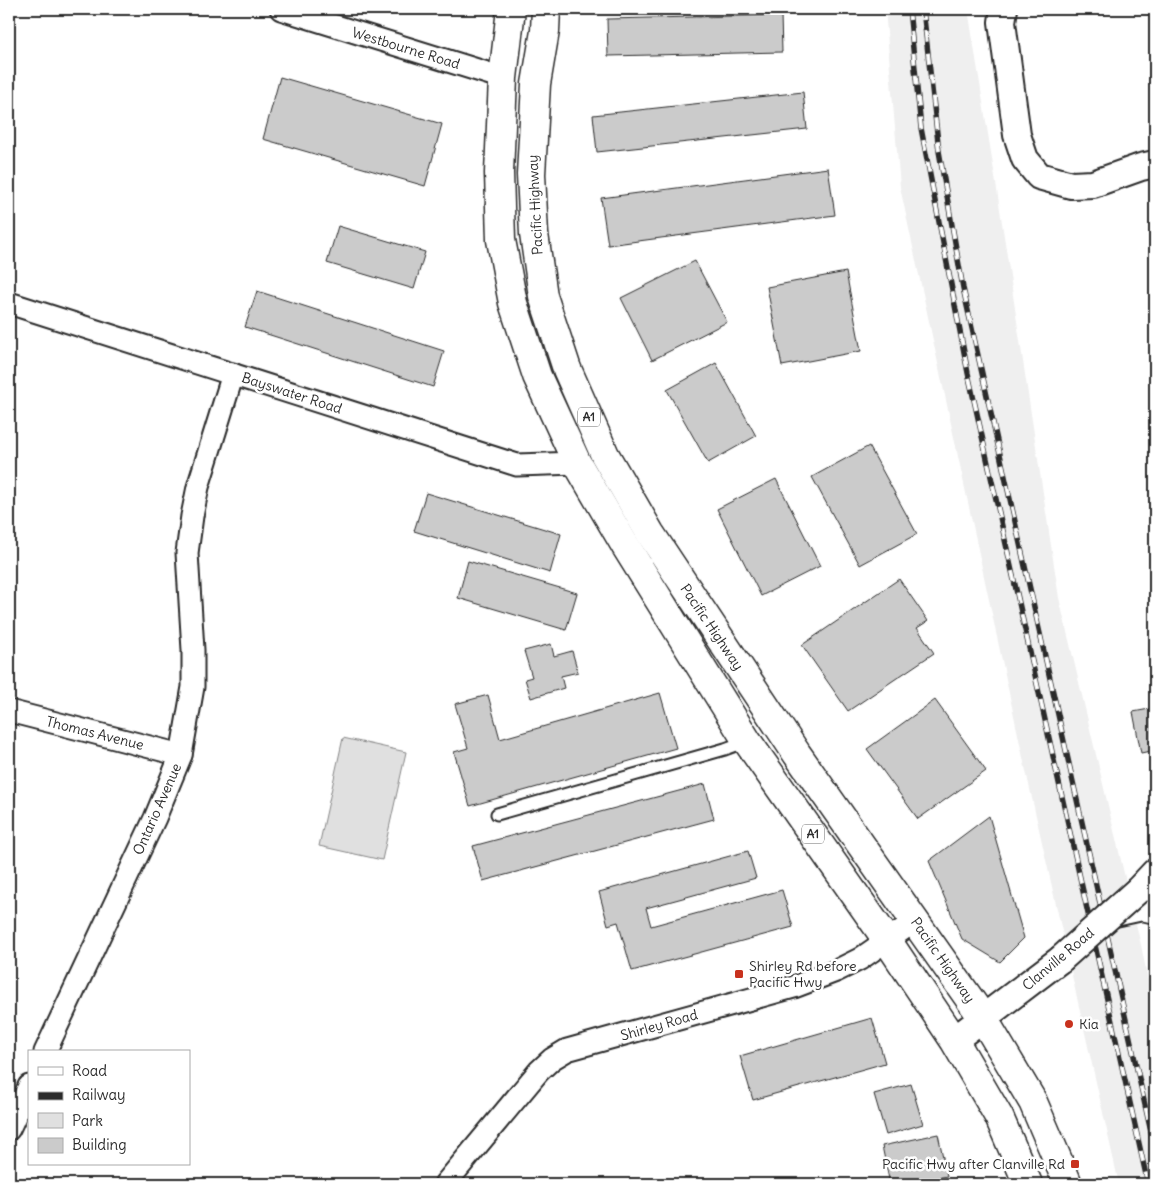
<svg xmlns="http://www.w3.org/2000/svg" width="1164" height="1193" viewBox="0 0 1164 1193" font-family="Delius,sans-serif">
	<rect width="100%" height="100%" fill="#fff"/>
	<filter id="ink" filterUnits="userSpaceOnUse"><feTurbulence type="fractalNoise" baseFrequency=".02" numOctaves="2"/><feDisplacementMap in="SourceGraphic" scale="10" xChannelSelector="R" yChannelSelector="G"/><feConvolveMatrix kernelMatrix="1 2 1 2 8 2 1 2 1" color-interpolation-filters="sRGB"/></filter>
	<g filter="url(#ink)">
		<polygon fill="#efefef" points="885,9 968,9 997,190 1059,598 1141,945 1155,1015 1155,1184 1119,1184 1025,767 900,187"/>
		<polygon fill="#e0e0e0" stroke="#868686" points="343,738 406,752 382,860 319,846"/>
		<g fill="#cbcbcb" stroke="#2b2b2b">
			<polygon points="781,15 782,52 608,56 607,19"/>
			<polygon points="280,77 442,124 425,186 263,139"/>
			<polygon points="803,92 807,129 597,152 593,115"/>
			<polygon points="828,168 835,215 608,245 601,198"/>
			<polygon points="338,226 425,252 414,289 327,263"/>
			<polygon points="695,261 727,322 652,360 621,298"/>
			<polygon points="846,272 861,351 782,366 767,287"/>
			<polygon points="257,291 444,351 433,387 245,327"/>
			<polygon points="716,363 756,436 708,463 667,390"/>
			<polygon points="869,446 917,534 860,565 812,477"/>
			<polygon points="776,479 820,566 761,596 717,509"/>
			<polygon points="426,493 561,534 550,573 414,531"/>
			<polygon points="468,561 577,593 566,630 458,598"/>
			<polygon points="899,579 928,621 917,628 934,653 848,711 802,645"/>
			<polygon points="551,644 554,656 572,651 578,672 561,676 564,688 531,698 525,679 532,677 524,651"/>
			<polygon points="660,693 676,748 470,806 454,752 468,748 455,704 488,695 500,739"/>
			<polygon points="935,700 986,771 918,819 867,749"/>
			<polygon points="1155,708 1155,750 1141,753 1133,712"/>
			<polygon points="705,784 714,819 483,881 473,846"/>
			<polygon points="989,816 1024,938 1000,962 962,939 929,861"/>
			<polygon points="748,851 756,878 646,908 651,926 782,890 793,927 632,971 618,922 608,925 599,892"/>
			<polygon points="872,1018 885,1063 753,1100 740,1056"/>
			<polygon points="911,1084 923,1124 886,1135 874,1094"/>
			<polygon points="938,1134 947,1176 909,1184 890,1184 882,1146"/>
		</g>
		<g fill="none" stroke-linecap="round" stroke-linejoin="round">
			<defs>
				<polyline id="service" points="497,814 725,749 747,741"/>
				<g id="minor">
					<polyline points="281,9 503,78"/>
					<polyline points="9,303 517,465 577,463"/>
					<polyline points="9,711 181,755"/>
					<polyline points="45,1052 155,818 181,755 193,687 193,650 187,553 192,516 198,487 233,374"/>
					<polyline points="9,1129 29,1086"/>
					<polyline points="445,1184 539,1071 552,1059 567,1050 794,987 836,971 860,959 915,921"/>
				</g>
				<g id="tertiary">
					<polyline points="1004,9 1002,22 1017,135 1025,159 1039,176 1071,185 1093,184 1141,167 1155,164"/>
					<polyline points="1138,890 1155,872"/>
					<polyline points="1110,914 1142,907 1155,910"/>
					<polyline points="954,1040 1061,959"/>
				</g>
				<g id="trunk">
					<polyline points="511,9 503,78 499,173 501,240 513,303 537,376 577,463 625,545 747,741 887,940 954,1040 999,1117 1028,1184"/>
					<polyline points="546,9 545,31 536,84 531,174 534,234 543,296 567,369 605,455 650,533 797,754 983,1018 1033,1102 1068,1184"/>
				</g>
			</defs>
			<use href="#service" stroke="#2b2b2b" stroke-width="15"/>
			<use href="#minor" stroke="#2b2b2b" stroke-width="25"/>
			<use href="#tertiary" stroke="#2b2b2b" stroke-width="30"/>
			<use href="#trunk" stroke="#2b2b2b" stroke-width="31"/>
			<use href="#service" stroke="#fff" stroke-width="11"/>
			<use href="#minor" stroke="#fff" stroke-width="21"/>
			<use href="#tertiary" stroke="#fff" stroke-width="26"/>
			<use href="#trunk" stroke="#fff" stroke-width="28"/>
			<defs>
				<g id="rail">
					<polyline points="909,9 921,128 968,373 1148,1184"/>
					<polyline points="923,9 939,151 963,288 1155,1150"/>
				</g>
			</defs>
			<use href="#rail" stroke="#2b2b2b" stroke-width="5.5"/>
			<use href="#rail" stroke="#fff" stroke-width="4" stroke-dasharray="11" stroke-linecap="butt"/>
			<defs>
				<polyline id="tertiary-bridge" points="1061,959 1138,890"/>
			</defs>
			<use href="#tertiary-bridge" stroke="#2b2b2b" stroke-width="30" stroke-linecap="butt"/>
			<use href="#tertiary-bridge" stroke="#fff" stroke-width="26"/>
		</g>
	</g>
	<g fill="#c8321e" stroke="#fff" stroke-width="2">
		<rect x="734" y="969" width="10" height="10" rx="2.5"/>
		<circle cx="1069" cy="1024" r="5"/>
		<rect x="1070" y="1159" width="10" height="10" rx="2.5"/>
	</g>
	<g text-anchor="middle" stroke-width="5" stroke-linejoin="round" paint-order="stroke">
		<g fill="#fff" stroke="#6b6b6b" stroke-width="1">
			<rect x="578" y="407.5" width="22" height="19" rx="4"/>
			<rect x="802" y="824.5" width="22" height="19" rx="4"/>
		</g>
		<g font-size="12" font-weight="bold" fill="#2b2b2b">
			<text x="589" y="421">A1</text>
			<text x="813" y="838">A1</text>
		</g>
		<g font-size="14" fill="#2b2b2b" stroke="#fff">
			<text transform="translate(406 48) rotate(17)" y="5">Westbourne Road</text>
			<text transform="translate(535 205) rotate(-93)" y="5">Pacific Highway</text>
			<text transform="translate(292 393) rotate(18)" y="5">Bayswater Road</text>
			<text transform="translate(712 627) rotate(56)" y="5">Pacific Highway</text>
			<text transform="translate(95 733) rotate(14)" y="5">Thomas Avenue</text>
			<text transform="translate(157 809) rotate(-66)" y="5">Ontario Avenue</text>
			<text transform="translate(1058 959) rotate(-40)" y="5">Clanville Road</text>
			<text transform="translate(943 960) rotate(55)" y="5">Pacific Highway</text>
			<text transform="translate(659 1025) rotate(-16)" y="5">Shirley Road</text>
		</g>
		<g font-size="14" fill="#2b2b2b" stroke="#fff" text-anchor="start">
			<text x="749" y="971">Shirley Rd before<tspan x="749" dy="16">Pacific Hwy</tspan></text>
			<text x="1079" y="1029">Kia</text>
			<text x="1065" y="1169" text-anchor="end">Pacific Hwy after Clanville Rd</text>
		</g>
	</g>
	<rect width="1164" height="1193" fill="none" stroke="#fff" stroke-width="30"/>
	<rect x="15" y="15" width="1134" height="1163" fill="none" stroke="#2b2b2b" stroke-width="2" filter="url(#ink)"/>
	<rect x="28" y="1050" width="162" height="115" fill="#ffffff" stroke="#aaaaaa"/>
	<rect x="38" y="1067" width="25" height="8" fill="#ffffff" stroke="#aaaaaa"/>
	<text x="72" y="1076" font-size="15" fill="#2b2b2b">Road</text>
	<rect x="38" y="1092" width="25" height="8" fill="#2b2b2b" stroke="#aaaaaa"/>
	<text x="72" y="1100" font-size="15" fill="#2b2b2b">Railway</text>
	<rect x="38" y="1113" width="25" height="15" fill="#e0e0e0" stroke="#aaaaaa"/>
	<text x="72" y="1126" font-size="15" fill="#2b2b2b">Park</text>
	<rect x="38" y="1138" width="25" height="15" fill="#cbcbcb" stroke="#aaaaaa"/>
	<text x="72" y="1150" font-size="15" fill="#2b2b2b">Building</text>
</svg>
